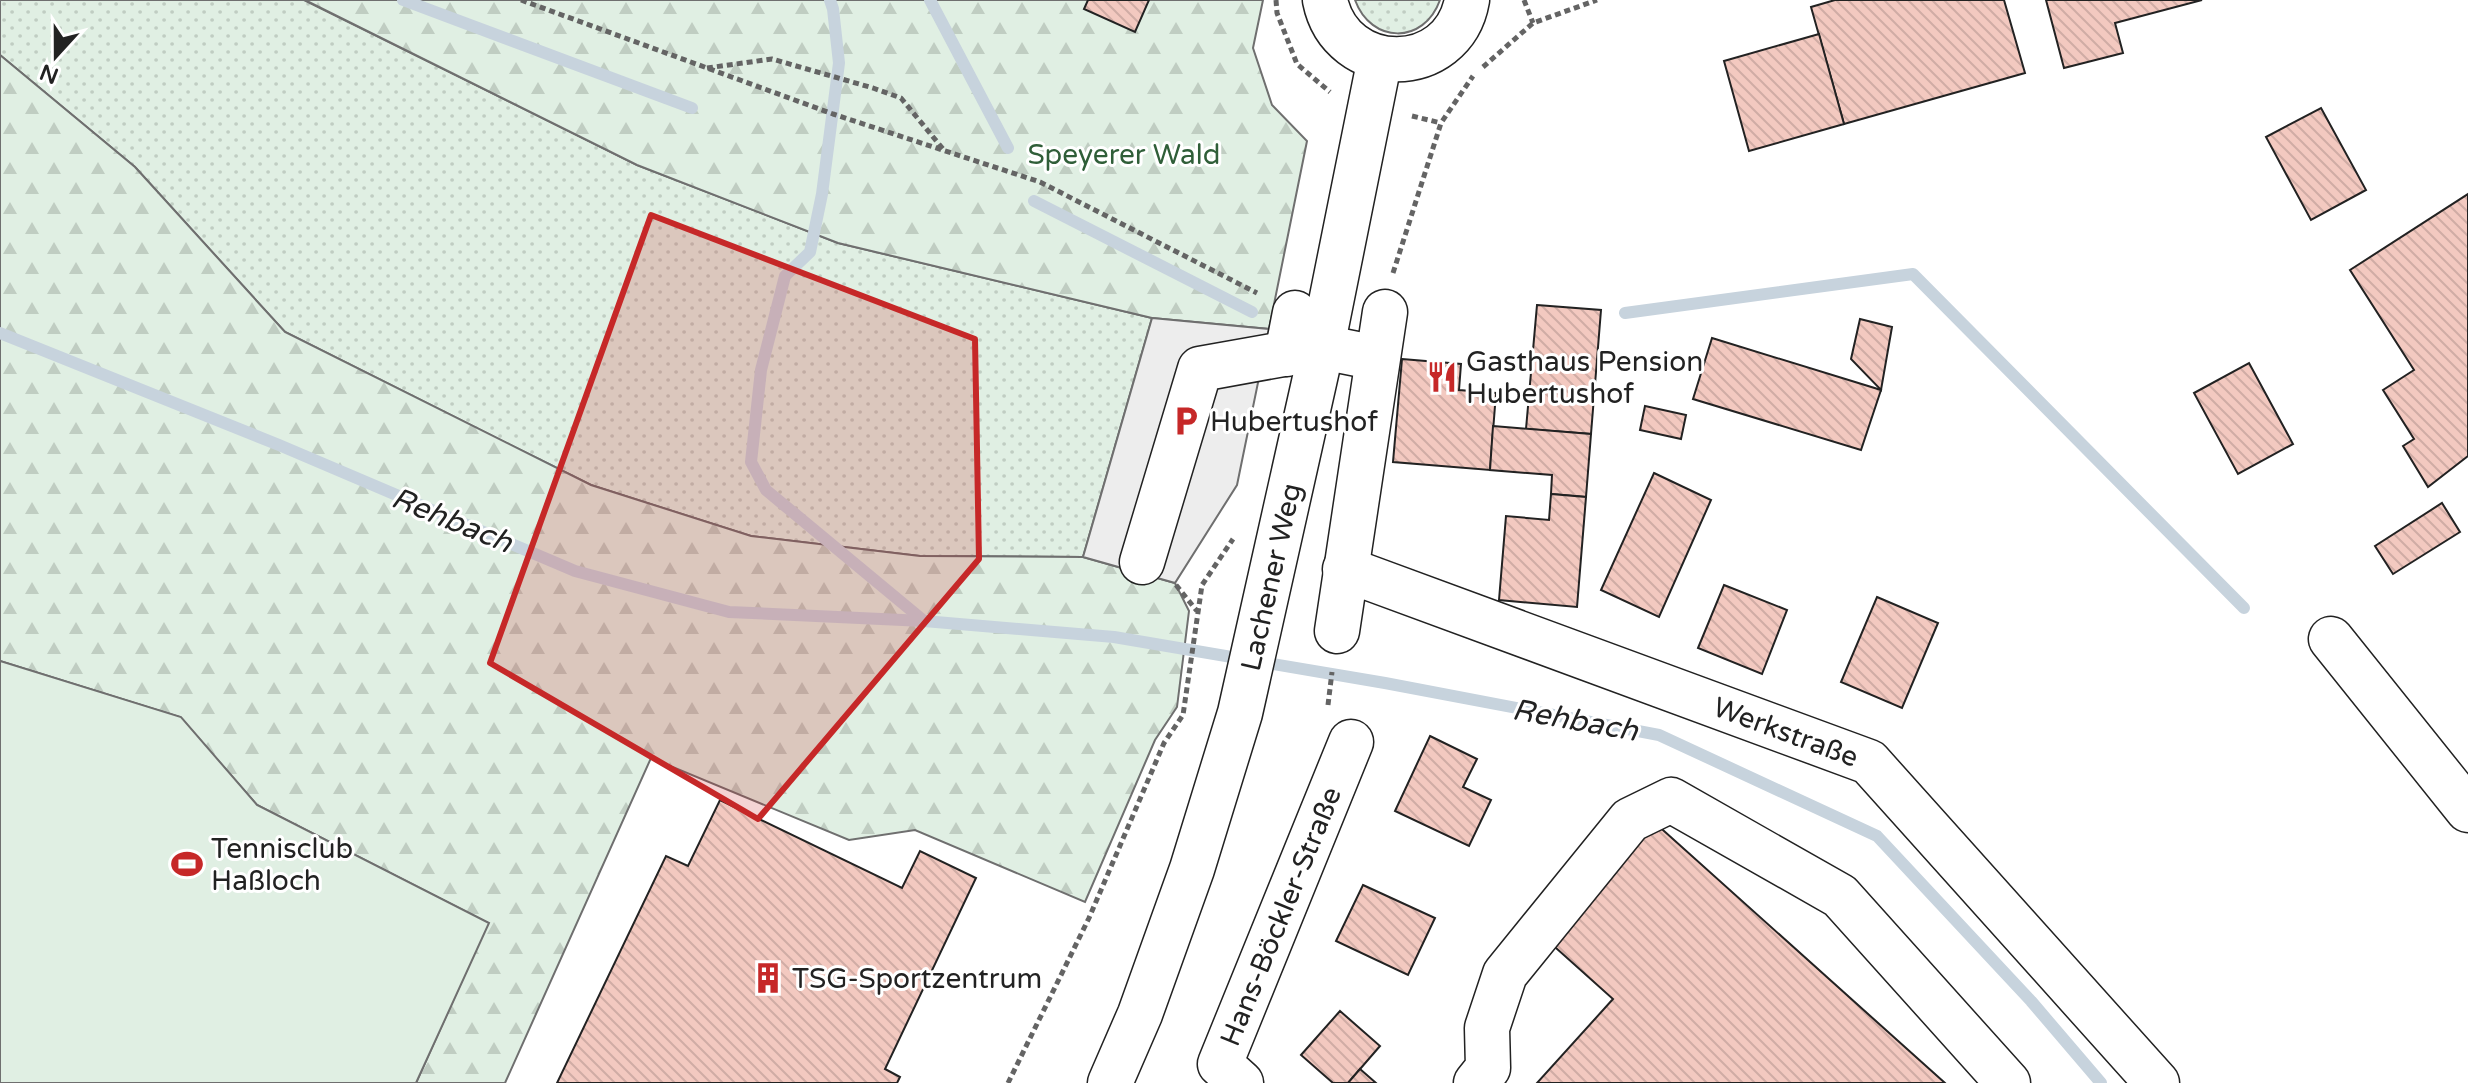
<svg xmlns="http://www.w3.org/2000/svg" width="2468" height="1083" viewBox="0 0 2468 1083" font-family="'Varela Round',sans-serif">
	<defs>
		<pattern id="grass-dots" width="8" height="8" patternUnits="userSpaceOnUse" patternTransform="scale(2)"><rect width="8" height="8" fill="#e0efe3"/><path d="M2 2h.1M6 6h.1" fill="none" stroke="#c0cdc2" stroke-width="1.8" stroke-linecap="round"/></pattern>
		<pattern id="forest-firs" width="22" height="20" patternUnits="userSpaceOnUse" patternTransform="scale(2)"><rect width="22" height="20" fill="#e0efe3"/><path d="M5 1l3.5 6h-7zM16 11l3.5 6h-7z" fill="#c0cdc2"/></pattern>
		<pattern id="building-back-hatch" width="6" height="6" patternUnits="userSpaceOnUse" patternTransform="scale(2)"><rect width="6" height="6" fill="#f3c9c0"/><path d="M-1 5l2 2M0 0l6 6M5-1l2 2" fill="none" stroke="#d0aca5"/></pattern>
	</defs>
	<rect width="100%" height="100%" fill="#fff"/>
	<g fill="url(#grass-dots)" stroke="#6f6f6f" stroke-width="2">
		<polygon points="0,0 304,0 637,165 838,243 1152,318 1083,557 920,556 751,536 591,485 285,332 135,167 0,55"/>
		<path d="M1355 0H1440C1424 45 1371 44 1355 0Z"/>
	</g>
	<g fill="url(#forest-firs)" stroke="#6f6f6f" stroke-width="2">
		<polygon points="305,0 1263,0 1253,48 1272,105 1307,141 1269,329 1152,318 838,243 637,165"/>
		<polygon points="0,55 135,167 285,332 591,485 751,536 920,556 1083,557 1175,583 1189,611 1177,707 1155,740 1085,902 915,830 849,840 651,758 505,1083 416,1083 488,923 257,805 180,717 0,661"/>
	</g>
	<polygon fill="#e0efe3" stroke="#6f6f6f" stroke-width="2" points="0,661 181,717 257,805 489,923 416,1083 0,1083"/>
	<polygon fill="#ededed" stroke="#6f6f6f" stroke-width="2" points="1152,318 1269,329 1237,485 1175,583 1083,557"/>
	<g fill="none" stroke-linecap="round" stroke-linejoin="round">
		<g stroke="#c7d3dd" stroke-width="12">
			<polyline points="403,0 692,108"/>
			<polyline points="830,0 833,9 839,63 822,194 810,252 785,276 761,370 751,462 766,490 924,621"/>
			<polyline points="930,0 1008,148"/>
			<polyline points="1034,201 1252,312"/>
			<polyline points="1625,313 1913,274 2244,608"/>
			<polyline points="0,333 279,445 575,571 729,612 924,621 1114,637 1385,683 1659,735 1877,836 2031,1001 2101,1083"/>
		</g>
	</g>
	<g fill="url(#building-back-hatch)" stroke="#222" stroke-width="2">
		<polygon points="1088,0 1149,0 1135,32 1084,9"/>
		<polygon points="1835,0 2004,0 2025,73 1844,124 1811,7"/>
		<polygon points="2046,0 2202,0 2115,23 2123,53 2064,68"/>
		<polygon points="1819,34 1844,124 1749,151 1724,61"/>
		<polygon points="2321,108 2366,190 2311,220 2266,137"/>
		<polygon points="2468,194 2468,456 2428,487 2403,446 2414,439 2383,390 2414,370 2350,270"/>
		<polygon points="1537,305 1601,310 1591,434 1526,429"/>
		<polygon points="1860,319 1892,327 1881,390 1851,359"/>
		<polygon points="1712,338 1881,390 1861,450 1693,399"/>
		<polygon points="1402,359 1461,364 1459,390 1496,393 1490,470 1393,462"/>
		<polygon points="2249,363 2293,444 2238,474 2194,393"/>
		<polygon points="1645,406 1686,415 1681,439 1640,430"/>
		<polygon points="1493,426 1591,434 1586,497 1551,494 1552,475 1490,470"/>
		<polygon points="1654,473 1711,500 1659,617 1601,590"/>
		<polygon points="1551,494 1586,497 1577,607 1499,600 1506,516 1549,520"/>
		<polygon points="2442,503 2460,532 2393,574 2375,546"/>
		<polygon points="1724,585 1787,610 1762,674 1698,648"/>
		<polygon points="1877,597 1938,623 1902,708 1841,682"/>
		<polygon points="1430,736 1477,759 1463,787 1491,800 1469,846 1395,811"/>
		<polygon points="720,800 902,888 920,851 976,878 885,1069 900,1077 897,1083 557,1083 666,856 688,866"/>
		<polygon points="1654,822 1945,1083 1537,1083 1613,999 1547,940"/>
		<polygon points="1363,885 1435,918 1408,975 1336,941"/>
		<polygon points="1340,1011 1380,1046 1348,1083 1333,1083 1301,1055"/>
		<polygon points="1360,1069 1376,1083 1348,1083"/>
	</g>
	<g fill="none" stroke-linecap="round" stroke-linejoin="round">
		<defs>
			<g id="minor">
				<polyline points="1287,354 1295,313"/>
				<polyline points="1142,562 1200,369 1322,347 1377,358"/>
				<path id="s1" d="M1345 569 1869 762 2157 1083"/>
				<polyline points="1337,631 1385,312"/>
				<polyline points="2331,639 2468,810"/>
				<path id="s2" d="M1241 1083 1220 1064 1351 742"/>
				<polyline points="1476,1083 1488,1068 1487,1028 1505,974 1630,820 1671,800 1840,896 2008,1083"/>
			</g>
			<g id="major">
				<path d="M1325 0C1341 79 1453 79 1467 0"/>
				<path id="s3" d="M1110 1083 1140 1014 1192 869 1240 713 1322 347 1380 58"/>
			</g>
		</defs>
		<use href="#minor" stroke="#222" stroke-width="47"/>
		<use href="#major" stroke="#222" stroke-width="47"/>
		<g stroke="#646464" stroke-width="5" stroke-dasharray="6 4" stroke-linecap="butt">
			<polyline points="521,0 833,114 1040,182 1257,293"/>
			<polyline points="1276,0 1277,13 1297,64 1330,92"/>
			<polyline points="1524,0 1533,23"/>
			<polyline points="1483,67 1533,23 1597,0"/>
			<polyline points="707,68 772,59 873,88 901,98 943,149"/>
			<polyline points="1412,116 1441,123"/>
			<polyline points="1393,273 1441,123 1473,76"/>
			<polyline points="1176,585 1197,611"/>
			<polyline points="1328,705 1332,672"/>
			<polyline points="1008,1083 1089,918 1164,743 1183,715 1202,585 1233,539"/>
		</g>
		<use href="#minor" stroke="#fff" stroke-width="44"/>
		<use href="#major" stroke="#fff" stroke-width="44"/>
	</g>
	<path fill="#c62828" fill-opacity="0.2" stroke="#c62828" stroke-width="6" stroke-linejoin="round" d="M651 215 975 339 979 559 758 819 490 663Z"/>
	<defs>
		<symbol id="restaurant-bare" viewBox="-9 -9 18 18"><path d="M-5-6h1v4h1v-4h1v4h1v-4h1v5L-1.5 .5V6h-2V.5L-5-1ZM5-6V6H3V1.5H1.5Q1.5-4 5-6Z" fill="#c62828" stroke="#fff" stroke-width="2.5" paint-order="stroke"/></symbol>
		<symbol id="parking-bare" viewBox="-9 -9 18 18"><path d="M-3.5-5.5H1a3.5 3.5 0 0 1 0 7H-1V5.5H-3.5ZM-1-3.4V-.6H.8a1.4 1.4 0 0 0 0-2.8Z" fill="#c62828" stroke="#fff" stroke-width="2.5" paint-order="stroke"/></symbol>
		<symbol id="stadium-bare" viewBox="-9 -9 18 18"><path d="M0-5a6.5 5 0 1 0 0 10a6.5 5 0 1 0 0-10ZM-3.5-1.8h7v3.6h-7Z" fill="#c62828" stroke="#fff" stroke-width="2.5" paint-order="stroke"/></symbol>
		<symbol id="building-bare" viewBox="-9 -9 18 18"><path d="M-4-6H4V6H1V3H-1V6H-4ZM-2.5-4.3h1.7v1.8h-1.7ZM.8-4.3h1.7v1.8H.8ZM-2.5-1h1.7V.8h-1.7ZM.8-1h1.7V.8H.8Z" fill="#c62828" stroke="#fff" stroke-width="2.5" paint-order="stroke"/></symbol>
	</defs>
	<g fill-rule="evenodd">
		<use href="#restaurant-bare" x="1420" y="355" width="44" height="44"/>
		<use href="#parking-bare" x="1164" y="399" width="44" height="44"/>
		<use href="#stadium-bare" x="165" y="842" width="44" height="44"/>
		<use href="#building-bare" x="746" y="956" width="44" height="44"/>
	</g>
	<g text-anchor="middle" stroke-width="6" stroke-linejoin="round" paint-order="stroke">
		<g font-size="28" fill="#2f5e38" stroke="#fff">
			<text x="1124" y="164">Speyerer Wald</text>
		</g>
		<g font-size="28" fill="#222" stroke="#fff" text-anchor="start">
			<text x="1466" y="371">Gasthaus Pension<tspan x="1466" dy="32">Hubertushof</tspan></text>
			<text x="1210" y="431">Hubertushof</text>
			<text x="211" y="858">Tennisclub<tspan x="211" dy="32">Haßloch</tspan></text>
			<text x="792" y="988">TSG-Sportzentrum</text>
		</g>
		<g font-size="28" fill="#222" stroke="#fff">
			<text dy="10" stroke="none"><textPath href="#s3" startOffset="532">Lachener Weg</textPath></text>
			<text dy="10" stroke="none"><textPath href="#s1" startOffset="470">Werkstraße</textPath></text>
			<text dy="10" stroke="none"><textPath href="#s2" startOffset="188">Hans-Böckler-Straße</textPath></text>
		</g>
		<g font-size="30" font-style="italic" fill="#222" stroke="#fff">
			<text transform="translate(452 520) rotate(22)" y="10">Rehbach</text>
			<text transform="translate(1575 720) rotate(10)" y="10">Rehbach</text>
		</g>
	</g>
	<g transform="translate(56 56) rotate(201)" stroke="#ffffff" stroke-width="6" paint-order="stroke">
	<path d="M0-6L14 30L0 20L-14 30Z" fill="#222222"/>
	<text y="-12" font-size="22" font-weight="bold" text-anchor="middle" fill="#222222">N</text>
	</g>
</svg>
